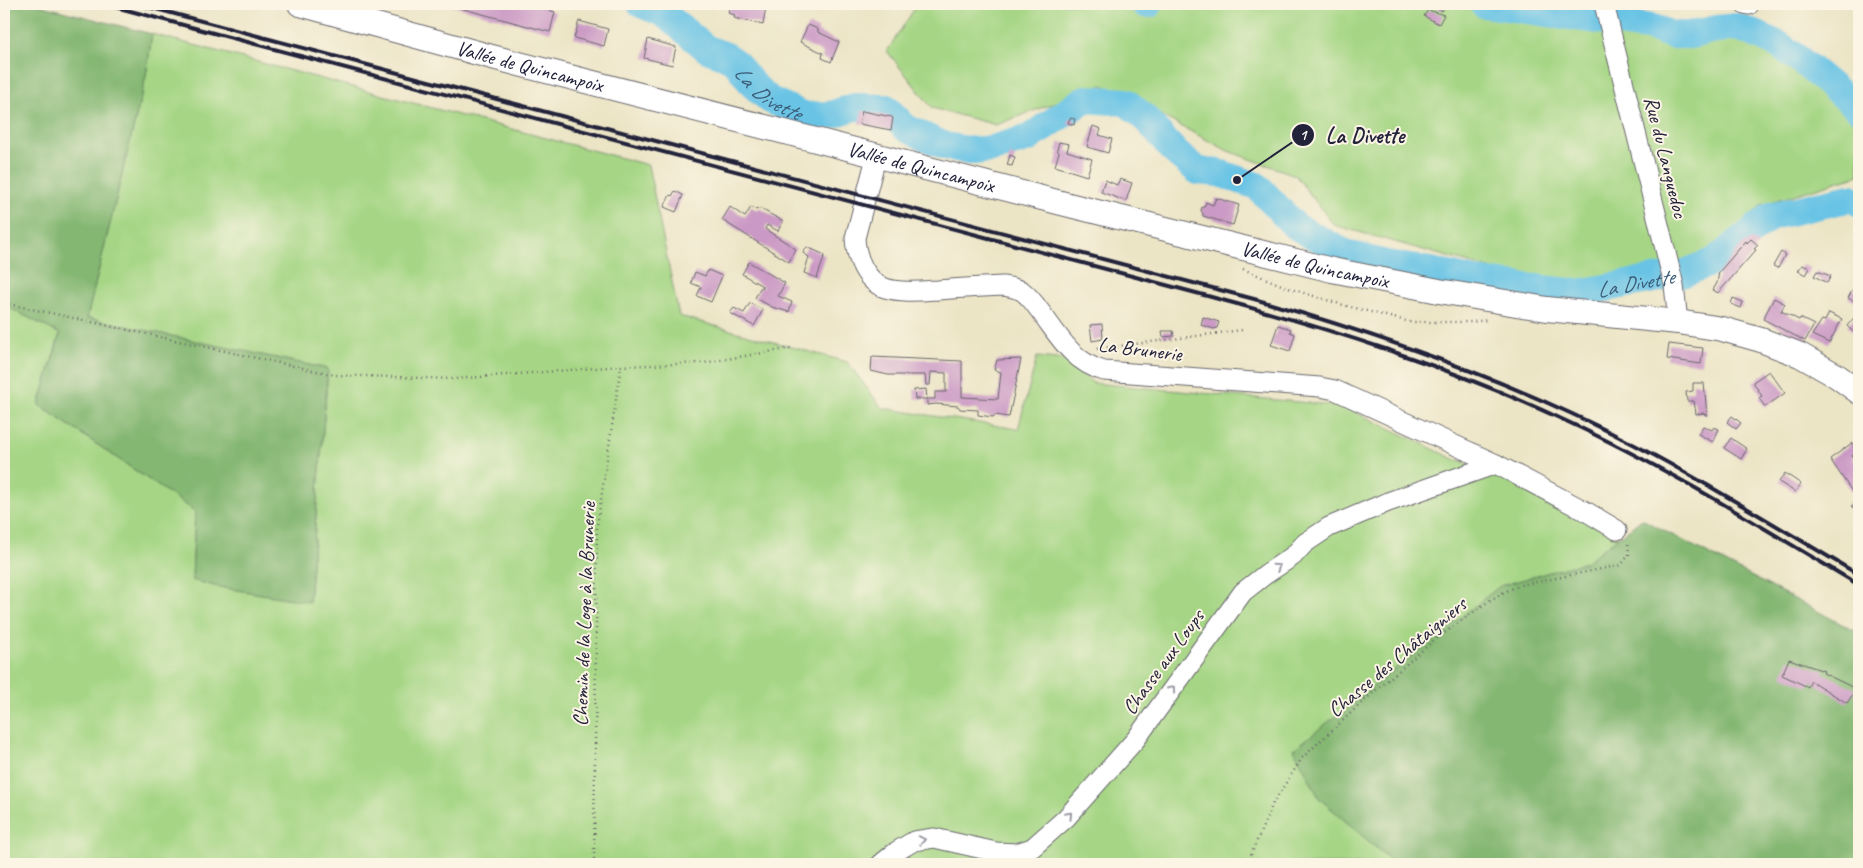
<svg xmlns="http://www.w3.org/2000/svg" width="1863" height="868" viewBox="0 0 1863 868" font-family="Caveat,sans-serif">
	<rect width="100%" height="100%" fill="#fcf5e5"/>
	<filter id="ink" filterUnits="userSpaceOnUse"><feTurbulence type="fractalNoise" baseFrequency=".02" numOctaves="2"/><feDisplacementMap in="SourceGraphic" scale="10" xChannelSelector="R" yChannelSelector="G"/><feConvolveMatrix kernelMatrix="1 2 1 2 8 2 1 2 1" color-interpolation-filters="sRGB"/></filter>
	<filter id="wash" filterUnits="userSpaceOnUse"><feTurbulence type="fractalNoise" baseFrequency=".0096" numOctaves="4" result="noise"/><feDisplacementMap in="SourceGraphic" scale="20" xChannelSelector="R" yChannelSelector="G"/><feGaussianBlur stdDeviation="1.12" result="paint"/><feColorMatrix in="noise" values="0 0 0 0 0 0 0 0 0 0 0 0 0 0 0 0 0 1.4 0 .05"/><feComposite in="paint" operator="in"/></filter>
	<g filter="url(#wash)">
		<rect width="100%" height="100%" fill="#ebe4c5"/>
		<g fill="#a6d685" stroke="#647c60">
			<polygon points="909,4 1562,4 1619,8 1643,29 1758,37 1859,115 1859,175 1761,205 1715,251 1660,279 1548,285 1334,225 1295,175 1228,151 1103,85 996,125 932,108 887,51 915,8"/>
			<polygon points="152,34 648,165 679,316 847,362 882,408 1018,429 1037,357 1066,360 1093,383 1331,405 1351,410 1454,459 1503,475 1619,537 1586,562 1500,586 1319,798 1395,864 4,864 4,305 60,333 39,405 195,511 192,580 219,587 309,601 328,369 87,318 146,76"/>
		</g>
		<g fill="#84b772" stroke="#536c56">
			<polygon points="4,4 35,4 152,34 146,76 87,318 328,369 309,602 219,587 192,580 195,511 39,405 60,334 4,305"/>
			<polygon points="1642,519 1859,633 1859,864 1395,864 1319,798 1294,749 1500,586 1586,562"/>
		</g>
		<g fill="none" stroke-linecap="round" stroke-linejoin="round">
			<g stroke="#67c3e5" stroke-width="28">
				<path id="s1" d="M641 4 663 13 707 49 726 56 737 64 753 85 770 100 806 116 830 115 854 107 886 108 906 128 945 146 973 151 992 149 1029 138 1085 99 1126 102 1144 117 1176 153 1198 171 1219 173 1257 186 1295 226 1347 254 1387 264 1430 271 1475 281 1578 293 1682 274 1715 261 1771 216 1851 198 1859 203"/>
				<polyline points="1145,4 1149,4"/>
				<polyline points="1484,4 1653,28 1672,35 1691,35 1716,29 1737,27 1753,33 1779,45 1800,60 1859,109"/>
			</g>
		</g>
		<g id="blocks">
			<g fill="#ca99c5">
				<polygon points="445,4 540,4 549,6 548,10 555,12 550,32"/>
				<polygon points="730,4 753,4 766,7 763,25 734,18 735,15 728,13"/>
				<polygon points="1437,4 1445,6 1442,11 1435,7"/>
				<polygon points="1428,10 1444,15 1439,24 1424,16"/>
				<polygon points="579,21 608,29 604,46 574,38"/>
				<polygon points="808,25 818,29 818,32 839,42 831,62 822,58 823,53 800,42"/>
				<polygon points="648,39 676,47 672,65 644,58"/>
				<polygon points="862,111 892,117 893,118 891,130 859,124"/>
				<polygon points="1070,118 1075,119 1074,125 1068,123"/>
				<polygon points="1093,126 1101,129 1099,135 1112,139 1108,153 1087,147"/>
				<polygon points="1059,142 1069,144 1067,151 1092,159 1087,176 1055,166 1059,152 1057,150"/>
				<polygon points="1010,155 1015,157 1012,166 1007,165"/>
				<polygon points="1120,179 1132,183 1126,201 1101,192 1105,180 1117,185"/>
				<polygon points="675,191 683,195 676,212 664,207 670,195 672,196"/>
				<polygon points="1216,198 1239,205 1233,225 1203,216 1203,213 1201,211 1202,207 1204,207 1206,202 1213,205"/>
				<polygon points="730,207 745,217 751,207 757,210 759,208 783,221 778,231 767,225 765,229 796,249 789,262 722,220"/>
				<polygon points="1751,239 1758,245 1754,249 1756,250 1718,293 1713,290 1717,283 1719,272 1746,241 1747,243"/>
				<polygon points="807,247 825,255 817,278 804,273 809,257 803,253"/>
				<polygon points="1781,252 1785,255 1778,268 1773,266"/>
				<polygon points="749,262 785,283 778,296 792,302 789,312 772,307 755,298 760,288 764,287 742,274"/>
				<polygon points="1802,265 1810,268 1806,275 1798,271"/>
				<polygon points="708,270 722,276 711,302 697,296 701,287 691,283 695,272 705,276"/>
				<polygon points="1817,271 1831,276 1827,283 1814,276"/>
				<polygon points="1853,289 1859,292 1858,303 1848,298"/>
				<polygon points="1733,298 1743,302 1741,308 1731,304"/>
				<polygon points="1774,298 1785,304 1781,311 1799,320 1800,318 1814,325 1805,341 1763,319"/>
				<polygon points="750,303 763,310 754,326 730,313 734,308 744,313"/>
				<polygon points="1859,312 1859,337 1847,326"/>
				<polygon points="1829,313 1842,319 1829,343 1812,335 1822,320 1825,321"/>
				<polygon points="1203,317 1219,322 1217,328 1214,329 1201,325"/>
				<polygon points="1102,324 1103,339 1092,341 1090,325"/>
				<polygon points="1278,325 1291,329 1290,332 1295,334 1290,351 1271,345"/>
				<polygon points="1162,331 1173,331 1174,336 1163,337"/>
				<polygon points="1669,344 1703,348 1701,364 1667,359"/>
				<polygon points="872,357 962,361 962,397 998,399 1001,372 994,370 997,360 1021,359 1009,417 995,415 993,417 978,415 978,410 960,409 958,406 936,404 927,405 927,399 935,399 935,392 946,392 946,373 931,372 930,385 926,385 925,375 888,375 871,371"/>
				<polygon points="1769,371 1785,393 1765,407 1759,398 1762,396 1753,382"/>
				<polygon points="1693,383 1704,383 1707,415 1705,415 1704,413 1696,414 1694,401 1687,401 1686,392 1693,391"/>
				<polygon points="926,389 927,399 915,399 914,390"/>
				<polygon points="1732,416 1741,423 1736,429 1727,422"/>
				<polygon points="1703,426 1712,430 1714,427 1719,429 1713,442 1698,434"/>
				<polygon points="1731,438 1747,449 1741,459 1724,448"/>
				<polygon points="1852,443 1858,451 1852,456 1859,468 1859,489 1853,493 1830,459"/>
				<polygon points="1785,473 1801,484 1795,492 1779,482"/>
				<polygon points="1857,501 1859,502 1859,513 1851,506"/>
				<polygon points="1789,659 1824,671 1823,673 1854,688 1855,691 1847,703 1811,681 1808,687 1782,675"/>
			</g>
		</g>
	</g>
	<g filter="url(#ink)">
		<use href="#blocks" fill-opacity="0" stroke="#68666b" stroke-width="1"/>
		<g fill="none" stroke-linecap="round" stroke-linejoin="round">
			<defs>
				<g id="minor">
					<polyline points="1604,4 1674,285 1678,322"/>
					<polyline points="1745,4 1749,5"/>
					<path d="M877 154 855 238C856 257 865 281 885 288 901 293 921 291 938 290 960 288 981 287 1003 286 1010 287 1016 288 1022 291 1029 296 1035 304 1040 311 1059 336 1072 362 1104 371L1320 387 1335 390 1496 464 1587 512 1617 530"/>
					<polyline points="881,864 897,851 914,841 934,838 996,852 1017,853 1032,848 1066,818 1136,739 1243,592 1266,574 1293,556 1305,543 1329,527 1388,502 1496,464"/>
				</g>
				<g id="major">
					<path id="s2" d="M300 4 492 57 1073 206 1332 270 1439 291 1547 309 1678 322 1722 329 1761 340 1800 355 1837 376 1859 392"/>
				</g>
			</defs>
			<use href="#minor" stroke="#68666b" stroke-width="21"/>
			<use href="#major" stroke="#68666b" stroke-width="26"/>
			<g stroke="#68666b" stroke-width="2.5" stroke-dasharray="1 4" stroke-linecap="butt">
				<polyline points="1243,269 1291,289 1343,305 1410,322 1471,322 1487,320"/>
				<polyline points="4,303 335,375 454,379 621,366 703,363 792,348"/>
				<polyline points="1097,349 1242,330"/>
				<polyline points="594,864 597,526 621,366"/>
				<polyline points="1247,864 1273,803 1302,758 1367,698 1433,641 1489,601 1506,591 1521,585 1621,565 1629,555 1628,542"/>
			</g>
			<use href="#minor" stroke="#fff" stroke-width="19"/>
			<use href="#major" stroke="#fff" stroke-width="24"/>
			<g stroke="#22223b" stroke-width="4">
				<path d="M104 4 1200 294C1325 327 1449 366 1566 421 1668 468 1763 528 1859 585"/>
				<path d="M137 4 1254 299C1362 330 1468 366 1570 413 1670 459 1764 519 1859 575"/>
			</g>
		</g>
		<defs><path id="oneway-chevron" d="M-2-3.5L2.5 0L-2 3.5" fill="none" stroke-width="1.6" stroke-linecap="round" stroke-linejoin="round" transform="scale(1.25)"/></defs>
		<g stroke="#9c9ca7">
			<use href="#oneway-chevron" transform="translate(1277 567) rotate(-33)"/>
			<use href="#oneway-chevron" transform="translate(1172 689) rotate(-54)"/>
			<use href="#oneway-chevron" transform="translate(1069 815) rotate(-47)"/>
			<use href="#oneway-chevron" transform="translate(922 840) rotate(-11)"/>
		</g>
	</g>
	<g text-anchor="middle" stroke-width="4" stroke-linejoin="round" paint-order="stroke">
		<g font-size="21" fill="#22223b" stroke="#fcf5e5">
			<text dy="7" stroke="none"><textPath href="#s2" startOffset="238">Vallée de Quincampoix</textPath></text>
			<text transform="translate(1666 157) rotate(76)" y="7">Rue du Languedoc</text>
			<text dy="7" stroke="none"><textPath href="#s2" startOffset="642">Vallée de Quincampoix</textPath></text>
			<text dy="7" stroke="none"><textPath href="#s2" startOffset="1048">Vallée de Quincampoix</textPath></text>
			<text transform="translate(1140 349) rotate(7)" y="7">La Brunerie</text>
			<text transform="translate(584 614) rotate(-88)" y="7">Chemin de la Loge à la Brunerie</text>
			<text transform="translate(1397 657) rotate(-40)" y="7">Chasse des Châtaigniers</text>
			<text transform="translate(1163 662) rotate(-54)" y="7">Chasse aux Loups</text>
		</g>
		<g font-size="22" font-style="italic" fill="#3a5a76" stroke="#fcf5e5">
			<text dy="8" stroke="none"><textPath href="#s1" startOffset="158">La Divette</textPath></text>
			<text dy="8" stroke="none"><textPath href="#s1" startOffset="1119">La Divette</textPath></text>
		</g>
	</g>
	<path fill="none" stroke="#22223b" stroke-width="2" d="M1237 180L1303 135"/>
	<g fill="#22223b" stroke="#fcf5e5" stroke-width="2">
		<circle cx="1237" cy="180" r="5"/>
		<circle cx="1303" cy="135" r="12"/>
	</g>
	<g font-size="15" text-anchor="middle" font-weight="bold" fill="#fff">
		<text x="1303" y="140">1</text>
	</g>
	<g font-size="22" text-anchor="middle" font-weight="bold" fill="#22223b" stroke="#fcf5e5" stroke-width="4" stroke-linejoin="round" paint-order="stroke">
		<text x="1365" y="143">La Divette</text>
	</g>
	<rect width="1863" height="868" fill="none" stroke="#fcf5e5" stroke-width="20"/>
</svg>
